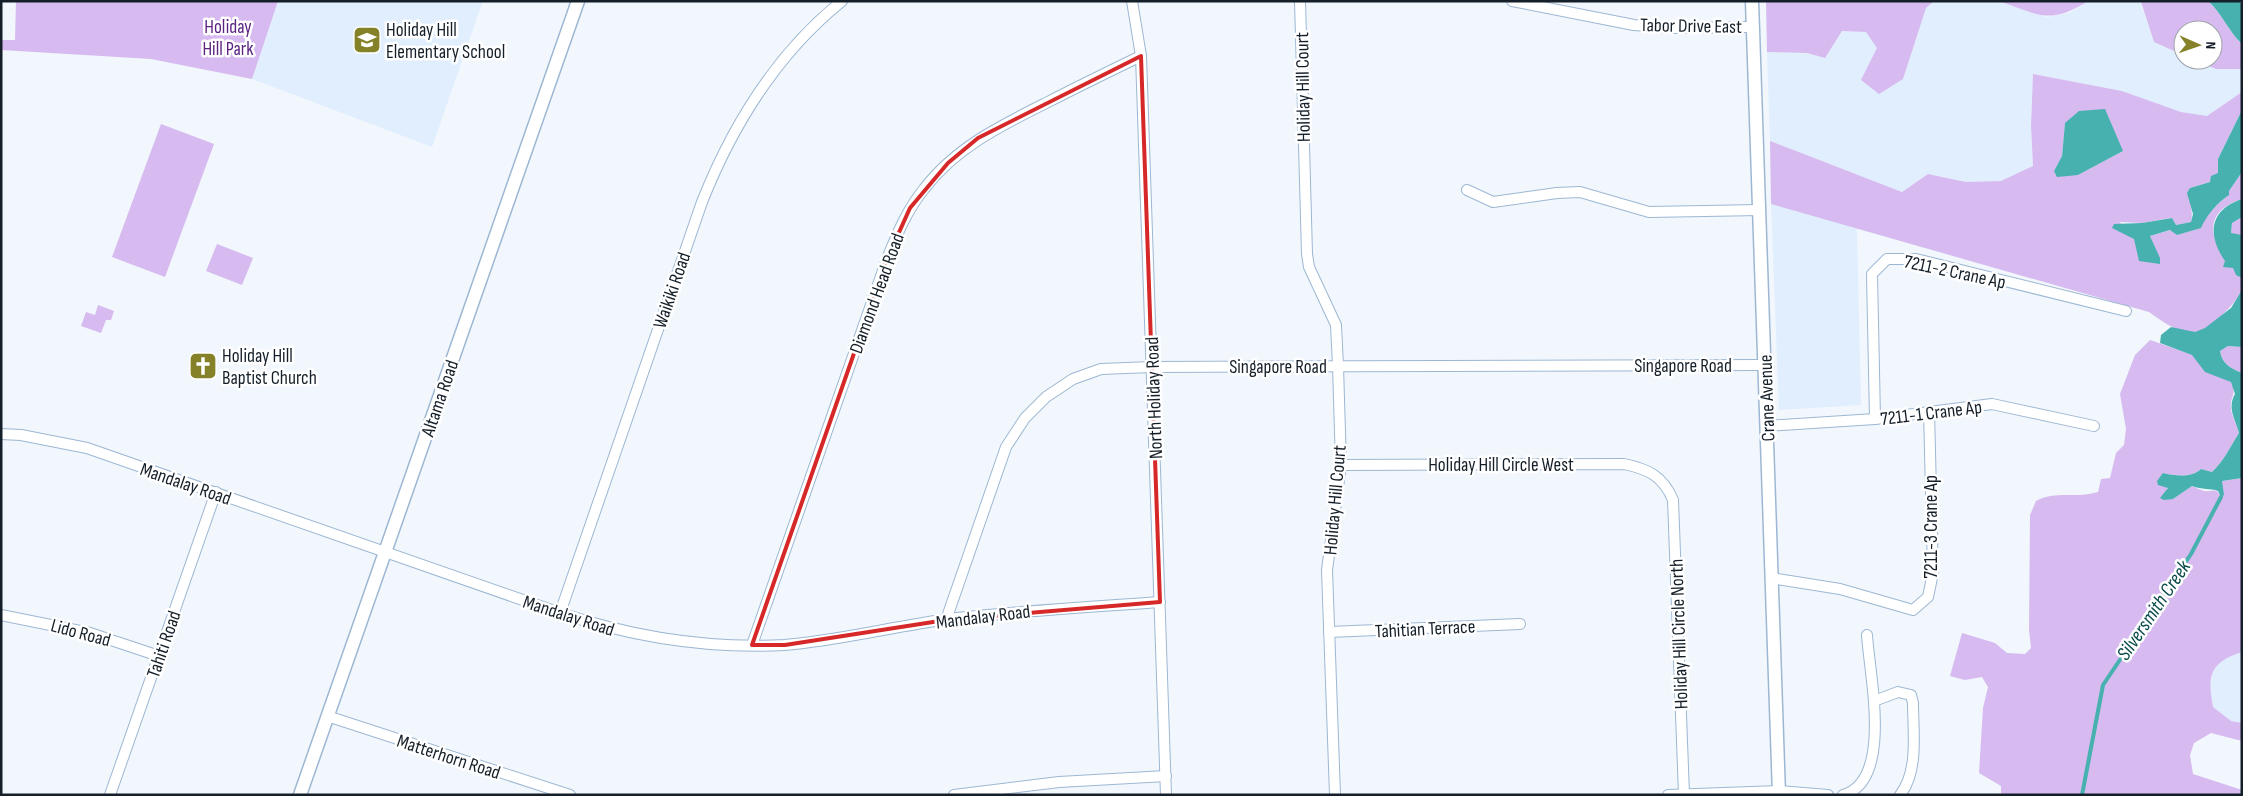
<svg xmlns="http://www.w3.org/2000/svg" width="2243" height="796" viewBox="0 0 2243 796" font-family="'Sofia Sans Condensed',sans-serif">
	<rect width="100%" height="100%" fill="#f1f7fd"/>
	<g fill="#e1eefd">
		<polygon points="278,1 483,1 432,147 252,79"/>
		<polygon points="1934,1 1998,1 2047,17 2069,13 2088,1 2138,1 2140,2 2154,42 2183,55 2183,60 2196,60 2216,69 2242,69 2242,92 2207,116 2181,112 2122,91 2033,74 2031,126 2033,166 2002,181 1966,182 1928,174 1902,192 1770,141 1767,52 1807,53 1825,58 1842,31 1866,32 1903,79 1926,8"/>
		<polygon points="1771,204 1857,227 1861,405 1779,410"/>
		<polygon points="2242,652 2242,723 2231,721 2213,707 2209,687 2214,670 2224,658"/>
	</g>
	<g fill="#d6baf0" fill-rule="evenodd">
		<polygon points="16,1 278,1 252,79 151,59 1,50 1,40 15,40"/>
		<polygon points="1766,1 1934,1 1926,8 1903,79 1879,94 1861,80 1877,48 1866,32 1842,31 1825,58 1807,53 1767,52"/>
		<path d="M1998 1H2088C2049 26 2039 14 1998 1Z"/>
		<path d="M2138 1H2208C2222 13 2228 31 2242 44V69H2216L2196 60H2213V30H2183V55L2154 42 2141 2Z"/>
		<path d="M2033 74 2122 91 2181 112 2207 116 2242 92V110L2218 159V173L2210 182 2190 188C2188 202 2194 210 2191 222L2176 225 2172 218H2170L2142 223 2119 222 2154 246 2150 236 2171 230 2177 235 2200 228C2206 216 2217 203 2229 195V191L2242 172V199C2193 215 2216 252 2241 276 2242 280 2243 288 2241 292 2235 304 2209 331 2195 332 2178 334 2162 321 2149 312L1771 204 1770 141 1902 192 1928 174 1966 182 2001 181 2033 166 2031 126ZM2065 123 2123 151 2078 175 2054 171 2062 156Z"/>
		<polygon points="161,124 214,144 165,277 112,257"/>
		<polygon points="2242,217 2242,235 2238,236 2231,233 2232,223"/>
		<polygon points="217,244 253,258 242,285 206,271"/>
		<polygon points="98,305 114,311 111,320 106,320 101,333 81,326 86,312 95,315"/>
		<path d="M2150 340 2193 355 2196 360 2231 382C2238 393 2229 398 2231 409 2232 417 2237 425 2239 433 2230 447 2224 461 2212 472L2201 469C2192 478 2175 476 2163 473L2168 487 2165 494 2173 499 2192 486C2196 488 2201 490 2204 491 2214 492 2216 487 2221 497L2222 481 2242 478V652C2210 662 2207 676 2213 707L2231 721 2242 723V741L2211 733 2194 743 2190 755 2193 774 2242 790V795H2001V786L1979 773 1983 708 1988 687 1982 677 1965 680 1950 676 1962 633 1995 643 2007 653 2025 654 2031 648 2029 630 2030 515 2036 501C2055 490 2077 499 2098 492L2101 479 2110 478 2116 453 2124 445 2126 429 2120 394 2135 355Z"/>
		<path d="M2228 346 2242 347V373C2230 368 2222 364 2220 351Z"/>
	</g>
	<g fill="#46b1af">
		<path d="M2208 1H2239L2242 5V44C2228 31 2222 13 2208 1Z"/>
		<polygon points="2105,109 2123,151 2078,175 2057,177 2054,171 2062,156 2065,123 2079,111"/>
		<path d="M2242 110V172L2229 191V195C2217 203 2206 216 2201 228L2177 235 2170 230 2150 236 2160 258V264L2139 261 2134 239 2112 228 2114 224 2142 223 2172 218 2176 225 2191 222 2193 214 2187 193 2190 188 2210 182 2211 176 2218 173V159Z"/>
		<path d="M2242 199V217L2232 223 2231 233 2242 235V278L2236 275 2233 268 2223 267 2225 261C2207 235 2209 210 2242 199Z"/>
		<path d="M2242 290V347L2228 346 2220 351C2222 364 2230 368 2242 373V478L2222 481 2224 495 2221 497 2218 491C2211 488 2202 490 2192 486L2173 499 2164 500 2160 498 2168 488 2158 485 2157 481 2163 473C2175 476 2192 478 2201 469L2212 472C2224 461 2230 447 2239 433 2235 418 2227 408 2235 394L2231 382 2205 372 2192 355 2160 343 2161 335 2171 327 2195 332 2205 328 2231 308Z"/>
	</g>
	<g fill="none" stroke-linecap="round" stroke-linejoin="round">
		<polyline stroke="#46b1af" stroke-width="4" points="2082,795 2103,685 2191,554 2221,497"/>
		<defs>
			<g id="minor">
				<polyline points="1132,1 1141,56 1166,795"/>
				<polyline points="1300,1 1307,254 1309,267 1336,325 1338,366 1341,465 1327,570 1335,795"/>
				<polyline points="1512,1 1634,25 1673,28 1753,27"/>
				<polyline points="1467,190 1493,202 1557,193 1580,192 1649,212 1760,210"/>
				<polyline points="1875,419 1872,274 1887,259 1916,259 2126,311"/>
				<polyline points="1766,426 1875,419 1992,404 2094,426"/>
				<path d="M1 434 21 435 87 448 560 613C633 637 707 649 784 645 837 641 895 626 949 619 1019 611 1089 607 1160 602"/>
				<path d="M1341 465 1624 464C1648 469 1663 476 1673 500L1684 795"/>
				<polyline points="1771,578 1840,589 1913,610 1928,597 1933,573 1929,411"/>
				<path d="M560 613 702 202C733 124 776 54 842 1"/>
				<polyline points="1,615 90,633 159,656"/>
				<polyline points="946,620 1006,447 1025,418 1046,397 1073,379 1101,369 1152,367 1765,365"/>
				<polyline points="1329,632 1520,624"/>
				<path d="M752 645 887 259C897 234 907 210 924 189 956 147 1002 125 1048 102 1079 86 1110 71 1141 56"/>
				<path d="M1874 701 1898 692 1911 695 1913 703C1913 732 1919 771 1900 795"/>
				<polyline points="327,716 570,795"/>
				<polyline points="110,795 216,492"/>
				<polyline points="954,795 1059,782 1166,776"/>
				<polyline points="1668,795 1779,791 1828,795"/>
				<path d="M1843 795C1894 781 1869 673 1867 635"/>
			</g>
			<g id="tertiary">
				<polyline points="1752,1 1779,795"/>
				<polyline points="300,795 578,1"/>
			</g>
		</defs>
		<use href="#minor" stroke="#9db7d3" stroke-width="12"/>
		<use href="#tertiary" stroke="#9db7d3" stroke-width="15"/>
		<use href="#minor" stroke="#fff" stroke-width="10"/>
		<use href="#tertiary" stroke="#fff" stroke-width="12"/>
	</g>
	<path fill="none" stroke="#d62828" stroke-width="4" stroke-linejoin="round" d="M1141 56 1160 602 946 620 785 645H752L887 259 910 208 948 163 978 138Z"/>
	<defs>
		<symbol id="school-square" viewBox="-11 -11 22 22"><rect x="-9" y="-9" width="18" height="18" rx="4" fill="#858129" stroke="#fff"/><path d="M0-5L7-2L0 1L-7-2ZM-4 1L0 2.5L4 1V4Q0 6-4 4Z" fill="#fff"/></symbol>
		<symbol id="church-square" viewBox="-11 -11 22 22"><rect x="-9" y="-9" width="18" height="18" rx="4" fill="#858129" stroke="#fff"/><path d="M-1.2-6h2.4v3.5h3.3v2.4h-3.3V6h-2.4V-.1h-3.3v-2.4h3.3Z" fill="#fff"/></symbol>
	</defs>
	<g fill-rule="evenodd">
		<use href="#school-square" x="351" y="24" width="32" height="32"/>
		<use href="#church-square" x="187" y="350" width="32" height="32"/>
	</g>
	<g text-anchor="middle" stroke-width="5" stroke-linejoin="round" paint-order="stroke">
		<g font-size="19" fill="#151f29" stroke="#fff">
			<text transform="translate(1691 25) rotate(1)" y="7">Tabor Drive East</text>
			<text transform="translate(1302 87) rotate(-91)" y="7">Holiday Hill Court</text>
			<text transform="translate(1955 271) rotate(12)" y="7">7211-2 Crane Ap</text>
			<text transform="translate(671 290) rotate(-71)" y="7">Waikiki Road</text>
			<text transform="translate(876 293) rotate(-70)" y="7">Diamond Head Road</text>
			<text x="1683" y="372">Singapore Road</text>
			<text x="1278" y="373">Singapore Road</text>
			<text transform="translate(439 398) rotate(-71)" y="7">Altama Road</text>
			<text transform="translate(1153 398) rotate(-92)" y="7">North Holiday Road</text>
			<text transform="translate(1766 398) rotate(-92)" y="7">Crane Avenue</text>
			<text transform="translate(1931 412) rotate(-7)" y="7">7211-1 Crane Ap</text>
			<text x="1501" y="471">Holiday Hill Circle West</text>
			<text transform="translate(186 483) rotate(19)" y="7">Mandalay Road</text>
			<text transform="translate(1334 500) rotate(-85)" y="7">Holiday Hill Court</text>
			<text transform="translate(1930 527) rotate(-90)" y="7">7211-3 Crane Ap</text>
			<text transform="translate(569 615) rotate(18)" y="7">Mandalay Road</text>
			<text transform="translate(983 616) rotate(-7)" y="7">Mandalay Road</text>
			<text transform="translate(1425 628) rotate(-3)" y="7">Tahitian Terrace</text>
			<text transform="translate(81 632) rotate(15)" y="7">Lido Road</text>
			<text transform="translate(1678 634) rotate(-92)" y="7">Holiday Hill Circle North</text>
			<text transform="translate(163 644) rotate(-71)" y="7">Tahiti Road</text>
			<text transform="translate(449 756) rotate(18)" y="7">Matterhorn Road</text>
		</g>
		<g font-size="19" fill="#5b2380" stroke="#fff">
			<text x="228" y="33">Holiday<tspan x="228" dy="22">Hill Park</tspan></text>
		</g>
		<g font-size="19" fill="#151f29" stroke="#fff" text-anchor="start">
			<text x="386" y="36">Holiday Hill<tspan x="386" dy="22">Elementary School</tspan></text>
			<text x="222" y="362">Holiday Hill<tspan x="222" dy="22">Baptist Church</tspan></text>
		</g>
		<g font-size="20" font-style="italic" fill="#0b4c4b" stroke="#fff">
			<text transform="translate(2153 610) rotate(-56)" y="7">Silversmith Creek</text>
		</g>
	</g>
	<rect width="2243" height="796" fill="none" stroke="#151f29" stroke-width="5"/>
	<g transform="translate(2198 45) rotate(92)"><circle r="24" fill="#ffffff" stroke="#a1a5a9"/>
	<path d="M0-4L9 19L0 12L-9 19Z" fill="#858129"/>
	<text y="-8" font-size="14" font-weight="bold" text-anchor="middle" fill="#151f29">N</text>
	</g>
</svg>
